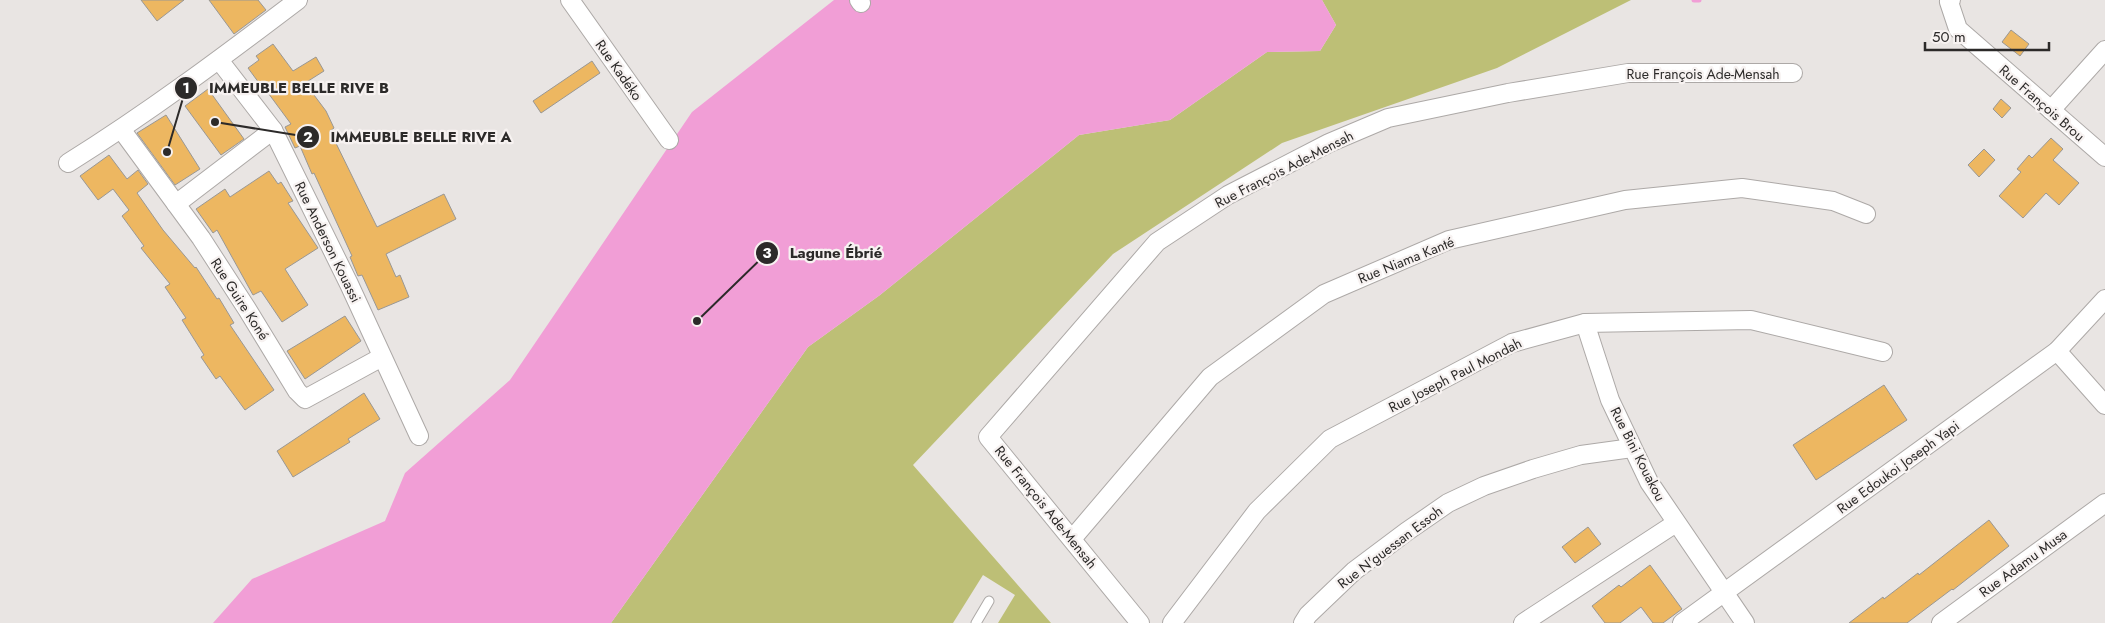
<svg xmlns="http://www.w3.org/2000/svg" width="2105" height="623" viewBox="0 0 2105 623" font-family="Jost,sans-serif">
	<rect width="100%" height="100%" fill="#e9e5e3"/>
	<polygon fill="#bdbf76" points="1322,0 1631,0 1497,68 1282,143 1113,254 913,465 1051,623 998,623 1015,595 983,575 953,623 611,623 808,347 880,295 1079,135 1170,120 1267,52 1320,51 1336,25"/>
	<polygon fill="#f19ed6" points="834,0 1322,0 1336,25 1320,51 1267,52 1170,120 1079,135 880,295 808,347 611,623 213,623 252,579 385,521 405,473 510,380 692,112"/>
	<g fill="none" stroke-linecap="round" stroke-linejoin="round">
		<polyline stroke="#f19ed6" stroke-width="5" points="1694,0 1699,0"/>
	</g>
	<g fill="#edb761" stroke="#999794">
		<polygon points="141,0 184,0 157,21"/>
		<polygon points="209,0 258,0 266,10 234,34"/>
		<polygon points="2011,30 2029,44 2020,56 2002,42"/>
		<polygon points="273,44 293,71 316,57 324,71 305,83 326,111 334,128 330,131 377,227 444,194 456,219 386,254 396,277 400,275 409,297 378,310 362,275 358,276 350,257 352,256 314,173 312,174 300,146 295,148 285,127 291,124 260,82 259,83 248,68 259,60 256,56"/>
		<polygon points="592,61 600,73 541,113 533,101"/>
		<polygon points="208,89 244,139 221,155 185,106"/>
		<polygon points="2001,99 2011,108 2002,118 1993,109"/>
		<polygon points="166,115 200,169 175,185 137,133"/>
		<polygon points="2051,138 2063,149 2053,160 2079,183 2059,205 2046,193 2023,218 1999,196 2021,172 2017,169 2029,155 2032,158"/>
		<polygon points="1984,149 1995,160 1979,177 1968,165"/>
		<polygon points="109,155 127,179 138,170 148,184 137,193 163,230 195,268 196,267 217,299 219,298 234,323 230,325 274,390 245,410 220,376 216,379 201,357 204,355 182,320 186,318 165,287 170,284 141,248 144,246 122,216 129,210 113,189 98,200 80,176"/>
		<polygon points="269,171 278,184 281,182 293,201 288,203 318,248 285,269 308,305 282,322 261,291 253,295 217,230 213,233 196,209 225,189 230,197"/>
		<polygon points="345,316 361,341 305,379 287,351"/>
		<polygon points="1884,385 1907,420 1816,480 1793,445"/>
		<polygon points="364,393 380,419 348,439 350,442 293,477 277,451"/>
		<polygon points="1989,520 2009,546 1953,590 1952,589 1907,623 1849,623 1883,597 1884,599 1918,573 1919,575"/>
		<polygon points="1588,527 1601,544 1575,563 1562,547"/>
		<polygon points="1650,565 1682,609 1663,623 1653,623 1641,607 1620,623 1605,623 1592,606 1619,585 1621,587"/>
	</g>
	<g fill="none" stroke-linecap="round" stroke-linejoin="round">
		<defs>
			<polyline id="lane" points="976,623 989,601"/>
			<g id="street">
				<polyline points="570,0 669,140"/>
				<polyline points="859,0 861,3"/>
				<polyline points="1951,0 1949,2 1958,29 2105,157"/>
				<polyline points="219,60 273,130 349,284 419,436"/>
				<polyline points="2051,110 2105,50"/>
				<polyline points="121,129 201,238 247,309 297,391 305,399 382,357"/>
				<path d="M68 163C148 113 223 57 298 0"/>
				<polyline points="176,204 273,130"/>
				<polyline points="1585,323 1610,400 1649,482 1745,623"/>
				<polyline points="2057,351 2105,405"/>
				<polyline points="1072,539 1210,377 1324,294 1449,240 1625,200 1742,188 1833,201 1866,214"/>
				<polyline points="1140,623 988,437 1157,242 1228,195 1329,143 1388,118 1508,93 1628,73 1793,73"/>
				<polyline points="1172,623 1257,511 1330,439 1512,343 1585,323 1751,320 1883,352"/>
				<polyline points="1303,623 1308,615 1354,571 1406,532 1448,503 1484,486 1533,469 1581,455 1632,448"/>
				<polyline points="1523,623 1676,523"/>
				<polyline points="1682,623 2057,351 2105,299"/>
				<polyline points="1941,623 2105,503"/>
			</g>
		</defs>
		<use href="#lane" stroke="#ada9a7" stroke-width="11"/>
		<use href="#street" stroke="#ada9a7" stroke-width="20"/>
		<use href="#lane" stroke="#fff" stroke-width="9"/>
		<use href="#street" stroke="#fff" stroke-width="18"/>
	</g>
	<g text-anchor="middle" stroke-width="4.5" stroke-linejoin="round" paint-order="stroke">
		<g font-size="14" fill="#2c2a29" stroke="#f7f2f1">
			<text transform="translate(619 70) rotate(55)" y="5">Rue Kadéko</text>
			<text x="1703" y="79">Rue François Ade-Mensah</text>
			<text transform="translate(2042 103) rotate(41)" y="5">Rue François Brou</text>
			<text transform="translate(1284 169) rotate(-27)" y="5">Rue François Ade-Mensah</text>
			<text transform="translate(328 242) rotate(64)" y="5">Rue Anderson Kouassi</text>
			<text transform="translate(1406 260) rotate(-22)" y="5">Rue Niama Kanté</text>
			<text transform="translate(240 299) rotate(57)" y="5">Rue Guire Koné</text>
			<text transform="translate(1455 375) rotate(-27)" y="5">Rue Joseph Paul Mondah</text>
			<text transform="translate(1638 454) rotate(63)" y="5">Rue Bini Kouakou</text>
			<text transform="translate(1898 467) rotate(-36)" y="5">Rue Edoukoi Joseph Yapi</text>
			<text transform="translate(1046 507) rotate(51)" y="5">Rue François Ade-Mensah</text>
			<text transform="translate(1390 547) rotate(-37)" y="5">Rue N'guessan Essoh</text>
			<text transform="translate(2023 563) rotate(-36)" y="5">Rue Adamu Musa</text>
		</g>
	</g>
	<path fill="none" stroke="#2c2a29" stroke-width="2" d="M167 152L186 88M215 122L308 137M697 321L767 253"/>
	<g fill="#2c2a29" stroke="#f7f2f1" stroke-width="2">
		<circle cx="167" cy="152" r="5"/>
		<circle cx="215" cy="122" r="5"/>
		<circle cx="697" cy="321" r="5"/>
		<circle cx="186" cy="88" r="12"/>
		<circle cx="308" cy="137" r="12"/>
		<circle cx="767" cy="253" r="12"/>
	</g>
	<g font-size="15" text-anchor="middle" font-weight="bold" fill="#fff">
		<text x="186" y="93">1</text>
		<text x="308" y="142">2</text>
		<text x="767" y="258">3</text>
	</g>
	<g font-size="15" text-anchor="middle" font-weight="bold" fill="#2c2a29" stroke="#f7f2f1" stroke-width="4.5" stroke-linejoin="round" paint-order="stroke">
		<text x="299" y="93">IMMEUBLE BELLE RIVE B</text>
		<text x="421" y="142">IMMEUBLE BELLE RIVE A</text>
		<text x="836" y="258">Lagune Ébrié</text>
	</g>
	<path d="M1925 42v8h124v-8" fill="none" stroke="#2c2a29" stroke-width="2.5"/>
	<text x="1932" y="42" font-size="15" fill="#2c2a29" stroke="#f7f2f1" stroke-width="4" paint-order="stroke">50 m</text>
</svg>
